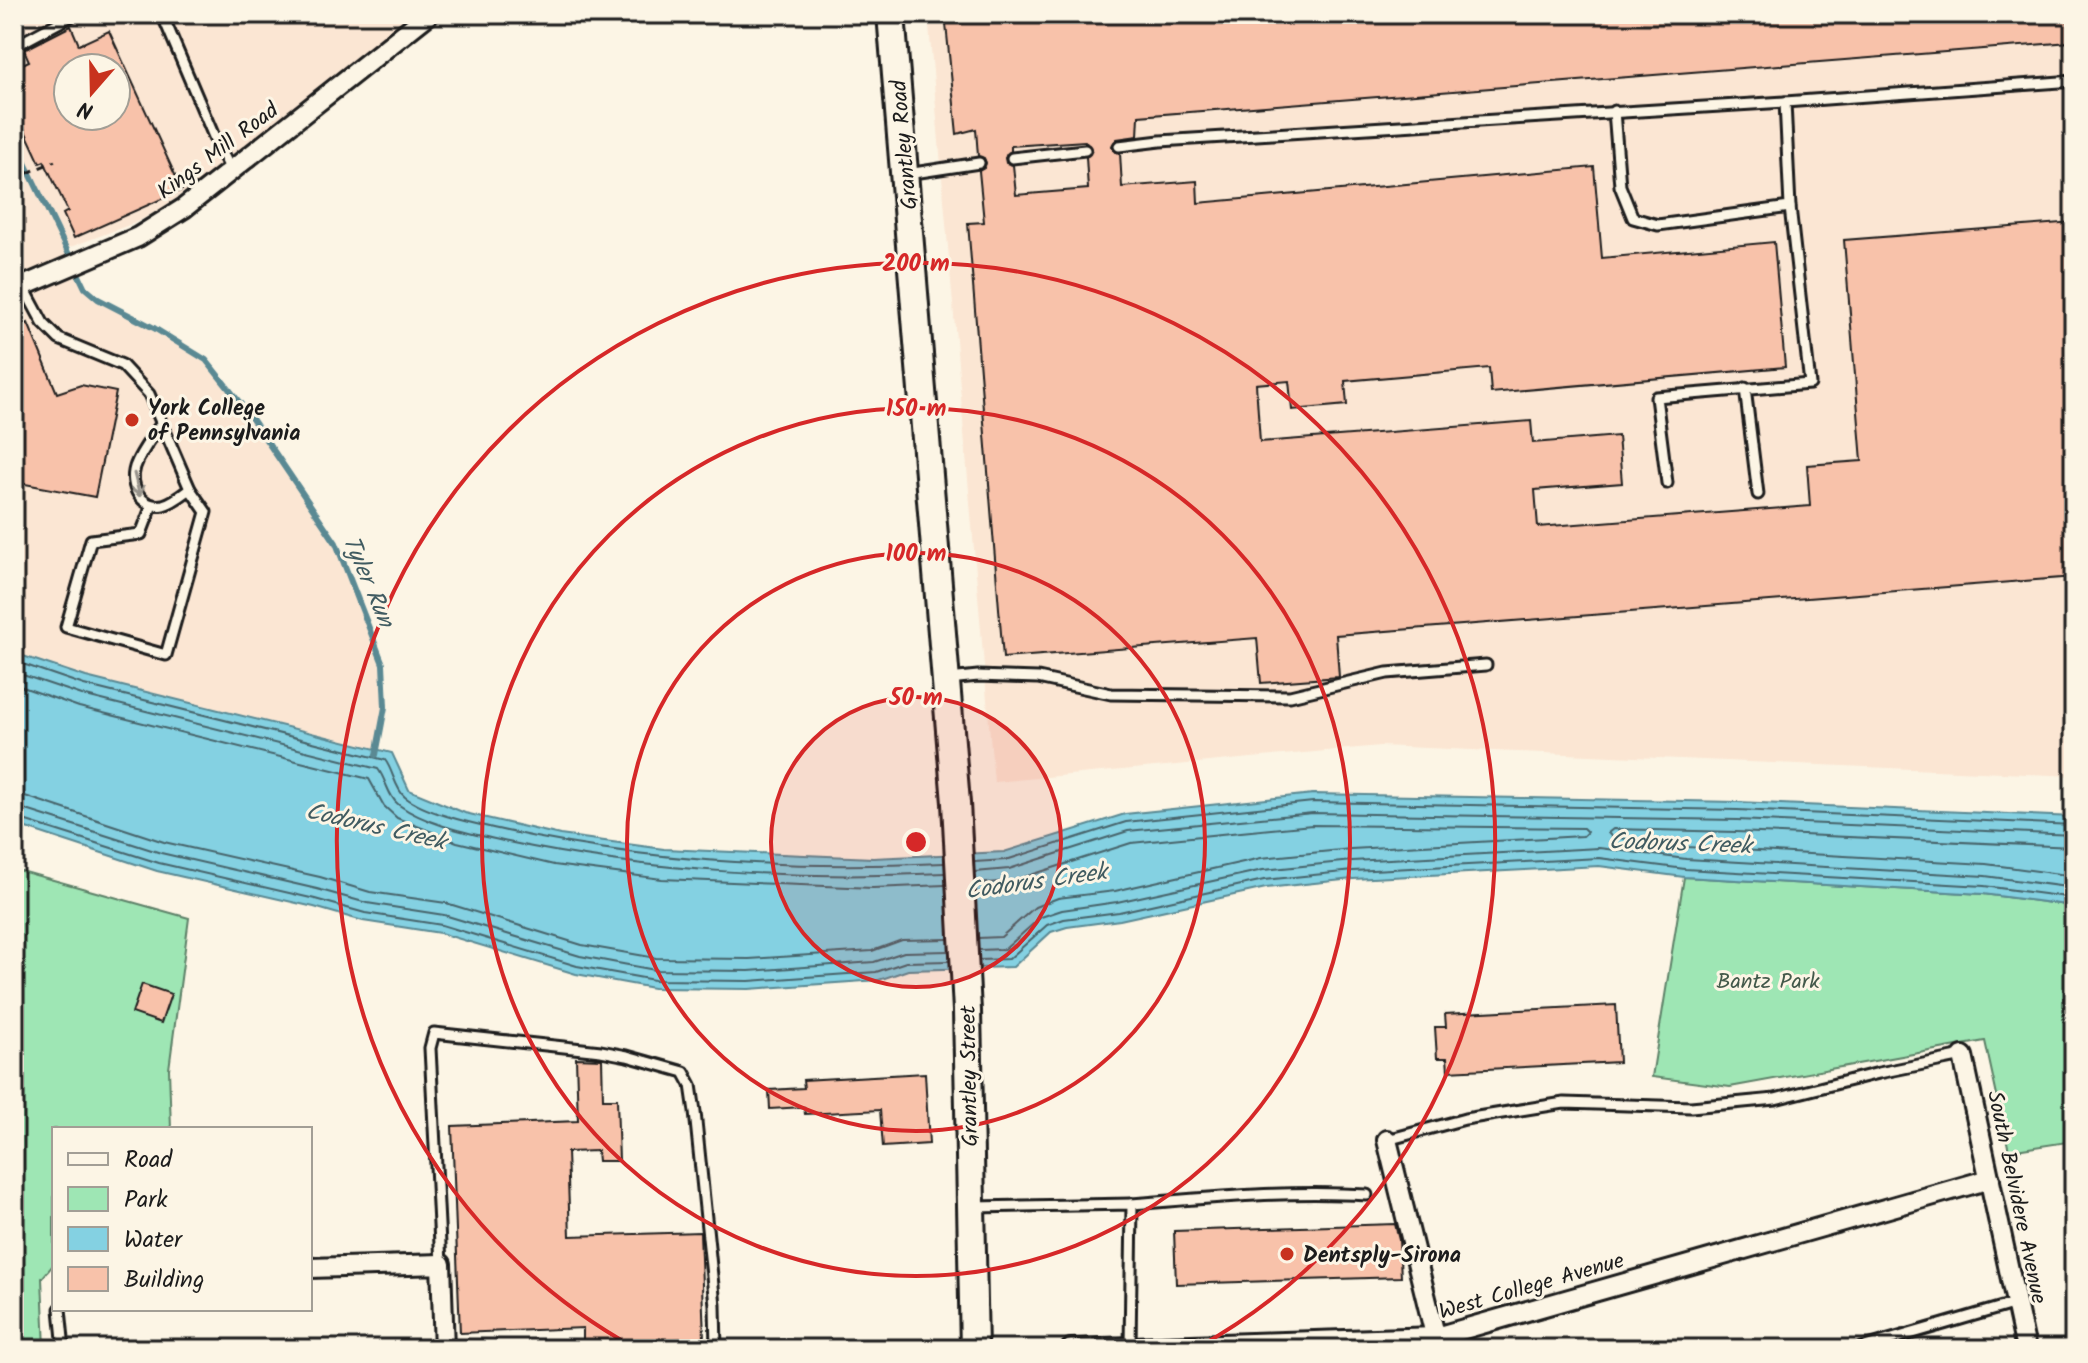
<svg xmlns="http://www.w3.org/2000/svg" width="2088" height="1363" viewBox="0 0 2088 1363" font-family="Kalam,sans-serif">
	<rect width="100%" height="100%" fill="#fcf5e5"/>
	<filter id="ink" filterUnits="userSpaceOnUse"><feTurbulence type="fractalNoise" baseFrequency=".0125" numOctaves="2"/><feDisplacementMap in="SourceGraphic" scale="16" xChannelSelector="R" yChannelSelector="G"/><feConvolveMatrix kernelMatrix="1 2 1 2 8 2 1 2 1" color-interpolation-filters="sRGB"/></filter>
	<g filter="url(#ink)">
		<g fill="#fbe6d3" fill-rule="evenodd">
			<path d="M14 14H415L253 142 164 207 137 222 65 249 85 288 98 299 154 328 206 360 295 479 336 543 380 654 385 686V707L377 750 86 677 14 653ZM68 68H116V116H68Z"/>
			<polygon points="928,14 2074,14 2074,776 1380,746 994,782"/>
		</g>
		<g fill="#9ee6b4" stroke="#5d8168" stroke-width="2">
			<polygon points="14,869 189,918 169,1069 171,1129 54,1129 54,1264 42,1278 45,1349 14,1349"/>
			<polygon points="1684,877 1983,894 2074,906 2074,1141 2009,1151 1985,1041 1730,1087 1652,1077"/>
		</g>
		<polygon fill="#84d1e2" stroke="#5a8993" stroke-width="2" points="14,653 86,677 392,753 409,790 465,813 560,835 664,849 873,858 1004,852 1125,814 1313,794 1737,802 2074,817 2074,906 1983,894 1684,877 1599,866 1353,879 1266,888 1120,920 1067,927 1051,932 1013,967 908,970 879,980 749,989 653,988 576,974 440,933 363,921 314,907 157,871 14,824"/>
		<g fill="none" stroke-linecap="round" stroke-linejoin="round">
			<g stroke="#46646b" stroke-width="2">
				<path d="M14 661 84 685 385 760C393 770 395 789 405 797 426 814 476 824 502 830 646 862 797 870 944 863"/>
				<path d="M14 672 82 695 378 769C386 779 388 797 399 805 428 826 474 834 508 842 648 872 802 880 945 873"/>
				<polyline points="14,684 79,707 369,779 384,806 397,818 457,842 554,865 662,879 873,888 945,885"/>
				<polyline points="14,794 25,796 164,842 320,877 370,892 446,903 582,945 656,958 749,959 872,951 902,940 948,939"/>
				<polyline points="14,806 161,853 317,889 367,903 444,915 580,956 655,970 749,971 874,962 904,952 949,951"/>
				<polyline points="14,817 159,863 315,899 365,913 442,925 577,966 654,980 749,981 876,972 906,962 949,961"/>
				<polyline points="2074,847 1736,832 1613,829 1608,833 1612,837 1687,847 1986,864 2074,876"/>
				<polyline points="974,862 1006,860 1126,822 1313,802 1737,810 2074,825"/>
				<polyline points="975,872 1009,869 1128,831 1313,813 1737,820 2074,835"/>
				<polyline points="975,884 1012,881 1131,843 1312,825 1583,828 1587,832 1583,836 1351,849 1261,858 1115,891 1058,898 1035,907 1001,937 978,938"/>
				<polyline points="979,950 1005,949 1041,917 1062,910 1117,902 1263,870 1352,861 1599,848 1686,859 1985,876 2074,888"/>
				<polyline points="979,960 1009,959 1047,925 1064,919 1119,912 1264,880 1353,871 1599,858 1685,869 1984,886 2074,898"/>
			</g>
			<polyline stroke="#5a8993" stroke-width="6" points="14,140 85,288 98,299 154,328 206,360 248,413 336,543 383,664 385,707 376,755"/>
		</g>
		<g fill="#f8c2aa" stroke="#1c1c1c" stroke-width="2" fill-rule="evenodd">
			<path d="M945 14H2067L2070 42 1139 116 1138 136 1117 139 1112 146 1114 151 1120 153 1122 187 1197 181 1198 203 1594 167 1602 258 1774 242 1785 367 1491 393 1489 368 1345 381 1347 405 1292 410 1289 381 1256 384 1260 442 1531 421 1533 443 1618 436 1622 483 1535 490 1538 527 1810 506 1807 465 1862 461 1844 240 2074 222V577L1336 635 1339 677 1261 683 1257 638 1003 658 968 223 984 222 979 171 984 168 986 163 984 158 978 156 976 129 957 134ZM1085 141 1092 150 1086 157 1088 189 1016 195 1013 165 1006 163 1005 158 1011 151V146Z"/>
			<path d="M71 26 79 45 109 31 182 190 74 238 63 214 68 211 44 161 40 163 14 107V68L29 61 24 50ZM68 68H116V116H68Z"/>
			<polygon points="28,323 57,393 81,385 116,392 95,497 14,482 14,332"/>
			<polygon points="142,984 171,994 161,1023 132,1013"/>
			<polygon points="1616,1005 1619,1062 1448,1071 1447,1058 1437,1058 1435,1027 1446,1027 1445,1014"/>
			<polygon points="576,1058 602,1059 603,1099 617,1099 619,1161 598,1161 597,1151 567,1152 570,1236 700,1232 704,1338 583,1342 583,1328 460,1333 452,1126 578,1121"/>
			<polygon points="925,1073 929,1144 883,1147 880,1110 805,1114 804,1107 770,1109 769,1090 804,1088 803,1080"/>
			<polygon points="1395,1224 1399,1240 1401,1277 1176,1284 1174,1231"/>
		</g>
		<g fill="none" stroke-linecap="round" stroke-linejoin="round">
			<defs>
				<g id="lane">
					<polyline points="162,14 215,139 231,170"/>
					<polyline points="15,46 75,14"/>
					<polyline points="1614,111 1620,186 1633,218 1658,225 1790,207 1785,102"/>
					<polyline points="1119,146 1160,141 1785,102 2074,81"/>
					<polyline points="1012,158 1085,150"/>
					<polyline points="907,174 979,163"/>
					<polyline points="14,269 43,323 59,339 122,365 149,394 190,489 206,512 166,655 66,627 91,540 141,534 152,505"/>
					<polyline points="1745,388 1758,494"/>
					<path d="M161 424C152 438 140 452 135 467 129 486 141 509 163 505 172 503 182 495 190 489"/>
					<polyline points="1667,483 1656,397 1810,384 1790,207"/>
					<polyline points="949,679 978,676 1038,678 1111,694 1290,696 1387,673 1486,665"/>
					<polyline points="1387,1140 1465,1119 1564,1103 1691,1107 1775,1099 1879,1073 1963,1056"/>
					<path d="M1132 1204C1210 1198 1288 1190 1367 1195"/>
					<polyline points="974,1207 1132,1204 1130,1347"/>
					<polyline points="441,1264 430,1048 434,1033 601,1051 627,1056 684,1072 691,1085 695,1112 715,1305 716,1349"/>
					<polyline points="60,1309 64,1349"/>
					<polyline points="1858,1349 2016,1303"/>
				</g>
				<g id="street">
					<polyline points="14,290 138,237 184,208 429,14"/>
					<polyline points="1963,1056 2026,1349"/>
					<polyline points="1387,1140 1438,1347"/>
					<polyline points="310,1268 441,1264 444,1349"/>
					<polyline points="1071,1349 1436,1337 1990,1179"/>
				</g>
				<polyline id="secondary" points="891,14 956,803 967,1011 974,1349"/>
			</defs>
			<use href="#lane" stroke="#1c1c1c" stroke-width="15"/>
			<use href="#street" stroke="#1c1c1c" stroke-width="24"/>
			<use href="#secondary" stroke="#1c1c1c" stroke-width="32"/>
			<polyline stroke="#1c1c1c" stroke-width="3" stroke-dasharray="8 6" stroke-linecap="butt" points="14,179 55,161"/>
			<use href="#lane" stroke="#fcf5e5" stroke-width="9"/>
			<use href="#street" stroke="#fcf5e5" stroke-width="18"/>
			<use href="#secondary" stroke="#fcf5e5" stroke-width="26"/>
		</g>
		<defs><path id="oneway-shaft" d="M-6 0H5M1.5-3L5.5 0L1.5 3" fill="none" stroke-width="1.6" stroke-linecap="round" stroke-linejoin="round" transform="scale(2)"/></defs>
		<use stroke="#97938b" href="#oneway-shaft" transform="translate(137 485) rotate(76)"/>
	</g>
	<circle cx="916" cy="842" r="145" fill="#d62828" fill-opacity=".12"/>
	<g fill="none" stroke="#d62828" stroke-width="4">
		<circle cx="916" cy="842" r="145"/>
		<circle cx="916" cy="842" r="289"/>
		<circle cx="916" cy="842" r="434"/>
		<path d="M635 1348A579 579 0 1 1 1197 1348"/>
	</g>
	<g fill="#c8321e" stroke="#fcf5e5" stroke-width="3">
		<circle cx="132" cy="420" r="8"/>
		<circle cx="1287" cy="1254" r="8"/>
	</g>
	<g text-anchor="middle" stroke-width="6" stroke-linejoin="round" paint-order="stroke">
		<g font-size="22" fill="#1c1c1c" stroke="#fcf5e5">
			<text transform="translate(903 145) rotate(-95)" y="8">Grantley Road</text>
			<text transform="translate(217 150) rotate(-37)" y="8">Kings Mill Road</text>
			<text transform="translate(968 1076) rotate(-91)" y="8">Grantley Street</text>
			<text transform="translate(2018 1197) rotate(78)" y="8">South Belvidere Avenue</text>
			<text transform="translate(1531 1285) rotate(-16)" y="8">West College Avenue</text>
		</g>
		<g font-size="22" font-weight="bold" fill="#1c1c1c" stroke="#fcf5e5" text-anchor="start">
			<text x="148" y="415">York College<tspan x="148" dy="25">of Pennsylvania</tspan></text>
			<text x="1303" y="1262">Dentsply-Sirona</text>
		</g>
		<g font-size="22" fill="#43594a" stroke="#fcf5e5">
			<text x="1768" y="988">Bantz Park</text>
		</g>
		<g font-size="24" font-style="italic" fill="#405b61" stroke="#fcf5e5">
			<text transform="translate(369 581) rotate(67)" y="8">Tyler Run</text>
			<text transform="translate(376 826) rotate(13)" y="8">Codorus Creek</text>
			<text transform="translate(1680 843) rotate(2)" y="8">Codorus Creek</text>
			<text transform="translate(1036 881) rotate(-8)" y="8">Codorus Creek</text>
		</g>
	</g>
	<circle cx="916" cy="842" r="12" fill="#d62828" stroke="#fcf5e5" stroke-width="4"/>
	<g font-size="24" text-anchor="middle" font-weight="bold" fill="#d62828" stroke="#fcf5e5" stroke-width="6" stroke-linejoin="round" paint-order="stroke">
		<text x="916" y="271">200 m</text>
		<text x="916" y="416">150 m</text>
		<text x="916" y="561">100 m</text>
		<text x="916" y="705">50 m</text>
	</g>
	<rect width="2088" height="1363" fill="none" stroke="#fcf5e5" stroke-width="48"/>
	<rect x="24" y="24" width="2040" height="1315" fill="none" stroke="#1c1c1c" stroke-width="3" filter="url(#ink)"/>
	<rect x="52" y="1127" width="260" height="184" fill="#fcf5e5" stroke="#a29e95" stroke-width="2"/>
	<rect x="68" y="1153" width="40" height="12" fill="#fcf5e5" stroke="#a29e95" stroke-width="2"/>
	<text x="124" y="1167" font-size="24" fill="#1c1c1c">Road</text>
	<rect x="68" y="1187" width="40" height="24" fill="#9ee6b4" stroke="#a29e95" stroke-width="2"/>
	<text x="124" y="1207" font-size="24" fill="#1c1c1c">Park</text>
	<rect x="68" y="1227" width="40" height="24" fill="#84d1e2" stroke="#a29e95" stroke-width="2"/>
	<text x="124" y="1247" font-size="24" fill="#1c1c1c">Water</text>
	<rect x="68" y="1267" width="40" height="24" fill="#f8c2aa" stroke="#a29e95" stroke-width="2"/>
	<text x="124" y="1287" font-size="24" fill="#1c1c1c">Building</text>
	<g transform="translate(92 92) rotate(200)"><circle r="38" fill="#fcf5e5" stroke="#a29e95" stroke-width="2"/>
	<path d="M0-6L14 30L0 20L-14 30Z" fill="#c8321e"/>
	<text y="-12" font-size="22" font-weight="bold" text-anchor="middle" fill="#1c1c1c">N</text>
	</g>
</svg>
